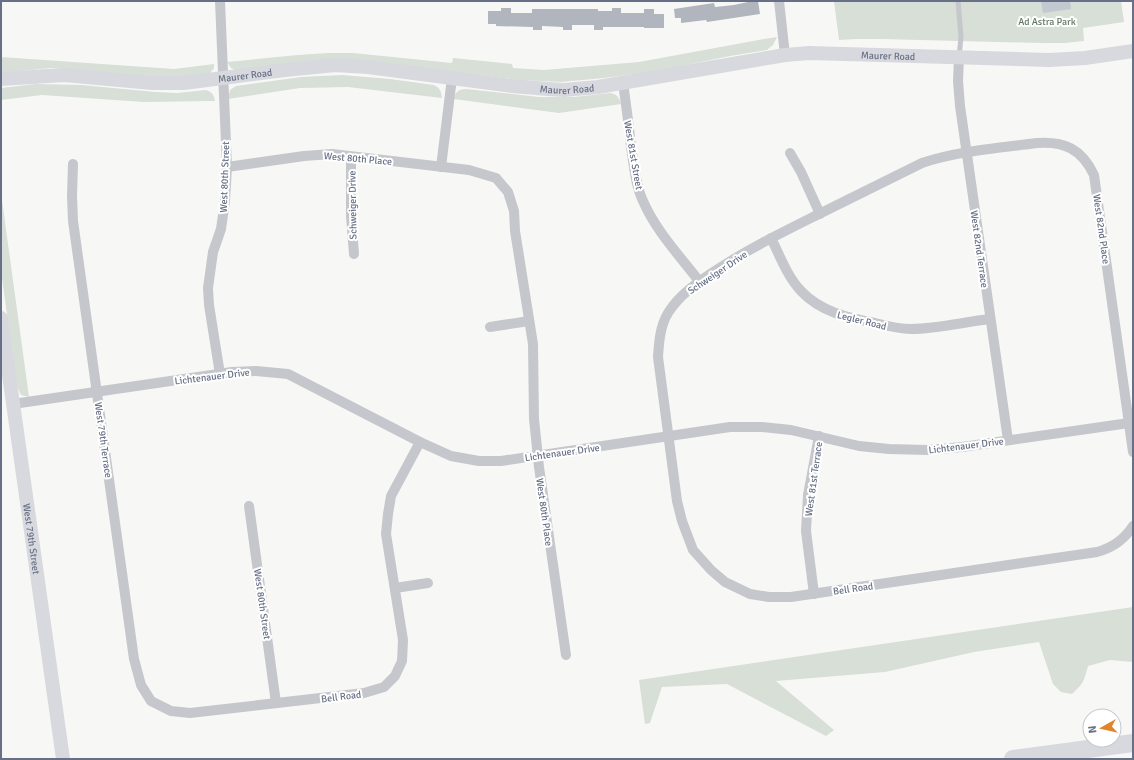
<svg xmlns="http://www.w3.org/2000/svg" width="1134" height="760" viewBox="0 0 1134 760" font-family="Signika,sans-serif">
	<rect width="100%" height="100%" fill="#f7f8f5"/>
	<g fill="#d7dfd6">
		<polygon points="834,1 1121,1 1124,22 1083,28 1084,41 1064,43 1042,43 881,39 856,39 839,40"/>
		<polygon points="777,37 773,45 767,50 730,56 657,71 604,78 561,82 520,80 403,66 235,70 231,68 227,62 298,55 328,53 353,53 452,63 453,58 512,64 513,68 544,70 639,62 764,39"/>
		<polygon points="1,57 174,69 214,64 214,68 210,73 190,77 148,76 67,69 51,68 1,73"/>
		<path d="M342 75 390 79 434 85C440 88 441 91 442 98L348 87 300 88 228 99 230 90 236 86 301 77Z"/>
		<path d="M36 84 82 85 155 92 177 93 206 90C212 92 214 95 215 101L144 102 42 95 1 100V88Z"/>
		<path d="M466 89 539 97H574L610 93C617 94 619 97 621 104L559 113 454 99C455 92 459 89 466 89Z"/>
		<polygon points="1,193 29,397 21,395 17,386 1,271"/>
		<path d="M1133 607V662L1110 660 1088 666C1084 681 1084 683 1072 694L1061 692 1053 684 1039 642 974 652 885 672 776 681 834 730 826 736 727 684 662 687 650 723 645 724 639 680Z"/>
	</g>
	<polygon fill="#c3c9d1" points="1041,1 1070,1 1071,9 1043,13"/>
	<g fill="#b1b5bd">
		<polygon points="748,1 758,1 760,14 707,22 706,20 681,23 681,18 675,18 674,9 714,3 715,7 734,5 748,2"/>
		<polygon points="501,8 511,8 511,13 532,13 532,9 598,9 598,11 612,11 612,8 621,8 621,13 644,13 644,9 654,9 654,14 664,14 664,28 644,28 644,27 603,27 603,30 594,30 594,25 572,25 572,30 563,30 563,27 542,26 542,30 533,30 533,27 496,26 496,24 488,24 488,11 501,11"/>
	</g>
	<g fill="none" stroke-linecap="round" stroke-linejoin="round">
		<polyline stroke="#c5c7cc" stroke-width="5" points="958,1 961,37 959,57"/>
		<g stroke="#c5c7cc" stroke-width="10">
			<polyline points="779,1 785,55"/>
			<polyline points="959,58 958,81 960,106 1008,440"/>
			<path d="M623 83C626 104 629 126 631 147 634 165 635 184 643 201 656 231 679 255 699 281"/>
			<polyline points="790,153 801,172 820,214"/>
			<polyline points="351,157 351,216 354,254"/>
			<polyline points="73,164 72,196 73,221 134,659 141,685 151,701 171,711 190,713 364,693 384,687 395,676 402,661 403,640 386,534 388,514 391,496 420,442"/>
			<polyline points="227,167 304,156 332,154 469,170 496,178 508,192 514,211 515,231 533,344 534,419 539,467 566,655"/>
			<polyline points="441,167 452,78"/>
			<path d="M771 238C780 256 787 276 801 291 821 312 848 318 875 323 887 326 899 329 911 329 937 329 964 322 990 319"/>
			<polyline points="490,327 529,321"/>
			<polyline points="220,374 209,305 208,288 213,252 221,229 225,201 227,167 220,1"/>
			<polyline points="13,404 232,372 256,371 288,374 420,442 451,456 479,461 501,461 730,427 762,427 791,430 859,446 889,449 928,450 962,447 1129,423"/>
			<path d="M1133 452 1094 175C1082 149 1064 141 1037 143 999 148 958 151 922 163 887 180 853 197 819 214 783 232 748 249 715 271 698 282 679 295 668 313 660 326 659 342 658 357L677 501 682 521 693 550 711 570 725 582 750 594 769 597H791L1097 552C1112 548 1124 540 1133 526"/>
			<polyline points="249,506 276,703"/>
			<polyline points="395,588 428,583"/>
			<polyline points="814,594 806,531 808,495 819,436"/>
		</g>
		<g stroke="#d8d9df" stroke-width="14">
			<path id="s1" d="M1 79 64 75 152 83H184L285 70 335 65 368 67 512 86 548 89 564 90 598 87 785 55 809 53 1049 60 1085 58 1133 51"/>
			<path id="s2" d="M1 318 63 759"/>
		</g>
		<polyline stroke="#d8d9df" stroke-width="18" points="1013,759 1133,743"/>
	</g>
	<g text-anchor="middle" stroke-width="4" stroke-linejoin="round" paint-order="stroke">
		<g font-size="10" fill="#627863" stroke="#fff">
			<text x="1047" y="25">Ad Astra Park</text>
		</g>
		<g font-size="10" fill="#677086" stroke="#fff">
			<text dy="4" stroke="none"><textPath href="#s1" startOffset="893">Maurer Road</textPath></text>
			<text dy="4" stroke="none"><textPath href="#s1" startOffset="245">Maurer Road</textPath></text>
			<text dy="4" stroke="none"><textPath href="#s1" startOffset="569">Maurer Road</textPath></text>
			<text transform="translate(634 155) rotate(80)" y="4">West 81st Street</text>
			<text transform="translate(358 158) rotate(5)" y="4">West 80th Place</text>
			<text transform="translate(224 177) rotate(-88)" y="4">West 80th Street</text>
			<text transform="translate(352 205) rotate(-91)" y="4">Schweiger Drive</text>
			<text transform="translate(1102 229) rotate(82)" y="4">West 82nd Place</text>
			<text transform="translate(980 249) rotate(82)" y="4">West 82nd Terrace</text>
			<text transform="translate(717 272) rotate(-34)" y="4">Schweiger Drive</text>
			<text transform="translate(862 320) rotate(14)" y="4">Legler Road</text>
			<text transform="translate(212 376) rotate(-7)" y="4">Lichtenauer Drive</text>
			<text transform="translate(104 440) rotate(82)" y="4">West 79th Terrace</text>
			<text transform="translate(966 445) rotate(-7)" y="4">Lichtenauer Drive</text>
			<text transform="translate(562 452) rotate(-8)" y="4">Lichtenauer Drive</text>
			<text transform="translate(813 479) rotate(-82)" y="4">West 81st Terrace</text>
			<text transform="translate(545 512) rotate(82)" y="4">West 80th Place</text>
			<text dy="4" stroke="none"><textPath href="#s2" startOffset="223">West 79th Street</textPath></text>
			<text transform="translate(853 588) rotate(-8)" y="4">Bell Road</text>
			<text transform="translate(263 604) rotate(82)" y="4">West 80th Street</text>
			<text transform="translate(341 696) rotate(-7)" y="4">Bell Road</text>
		</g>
	</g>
	<rect width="1134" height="760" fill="none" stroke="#677086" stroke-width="4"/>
	<g transform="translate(1102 728) rotate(262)"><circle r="19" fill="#ffffff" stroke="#c2c6cf"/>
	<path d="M0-3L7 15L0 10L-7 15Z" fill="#e48429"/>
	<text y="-6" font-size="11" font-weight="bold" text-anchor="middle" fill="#677086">N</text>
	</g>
</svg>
